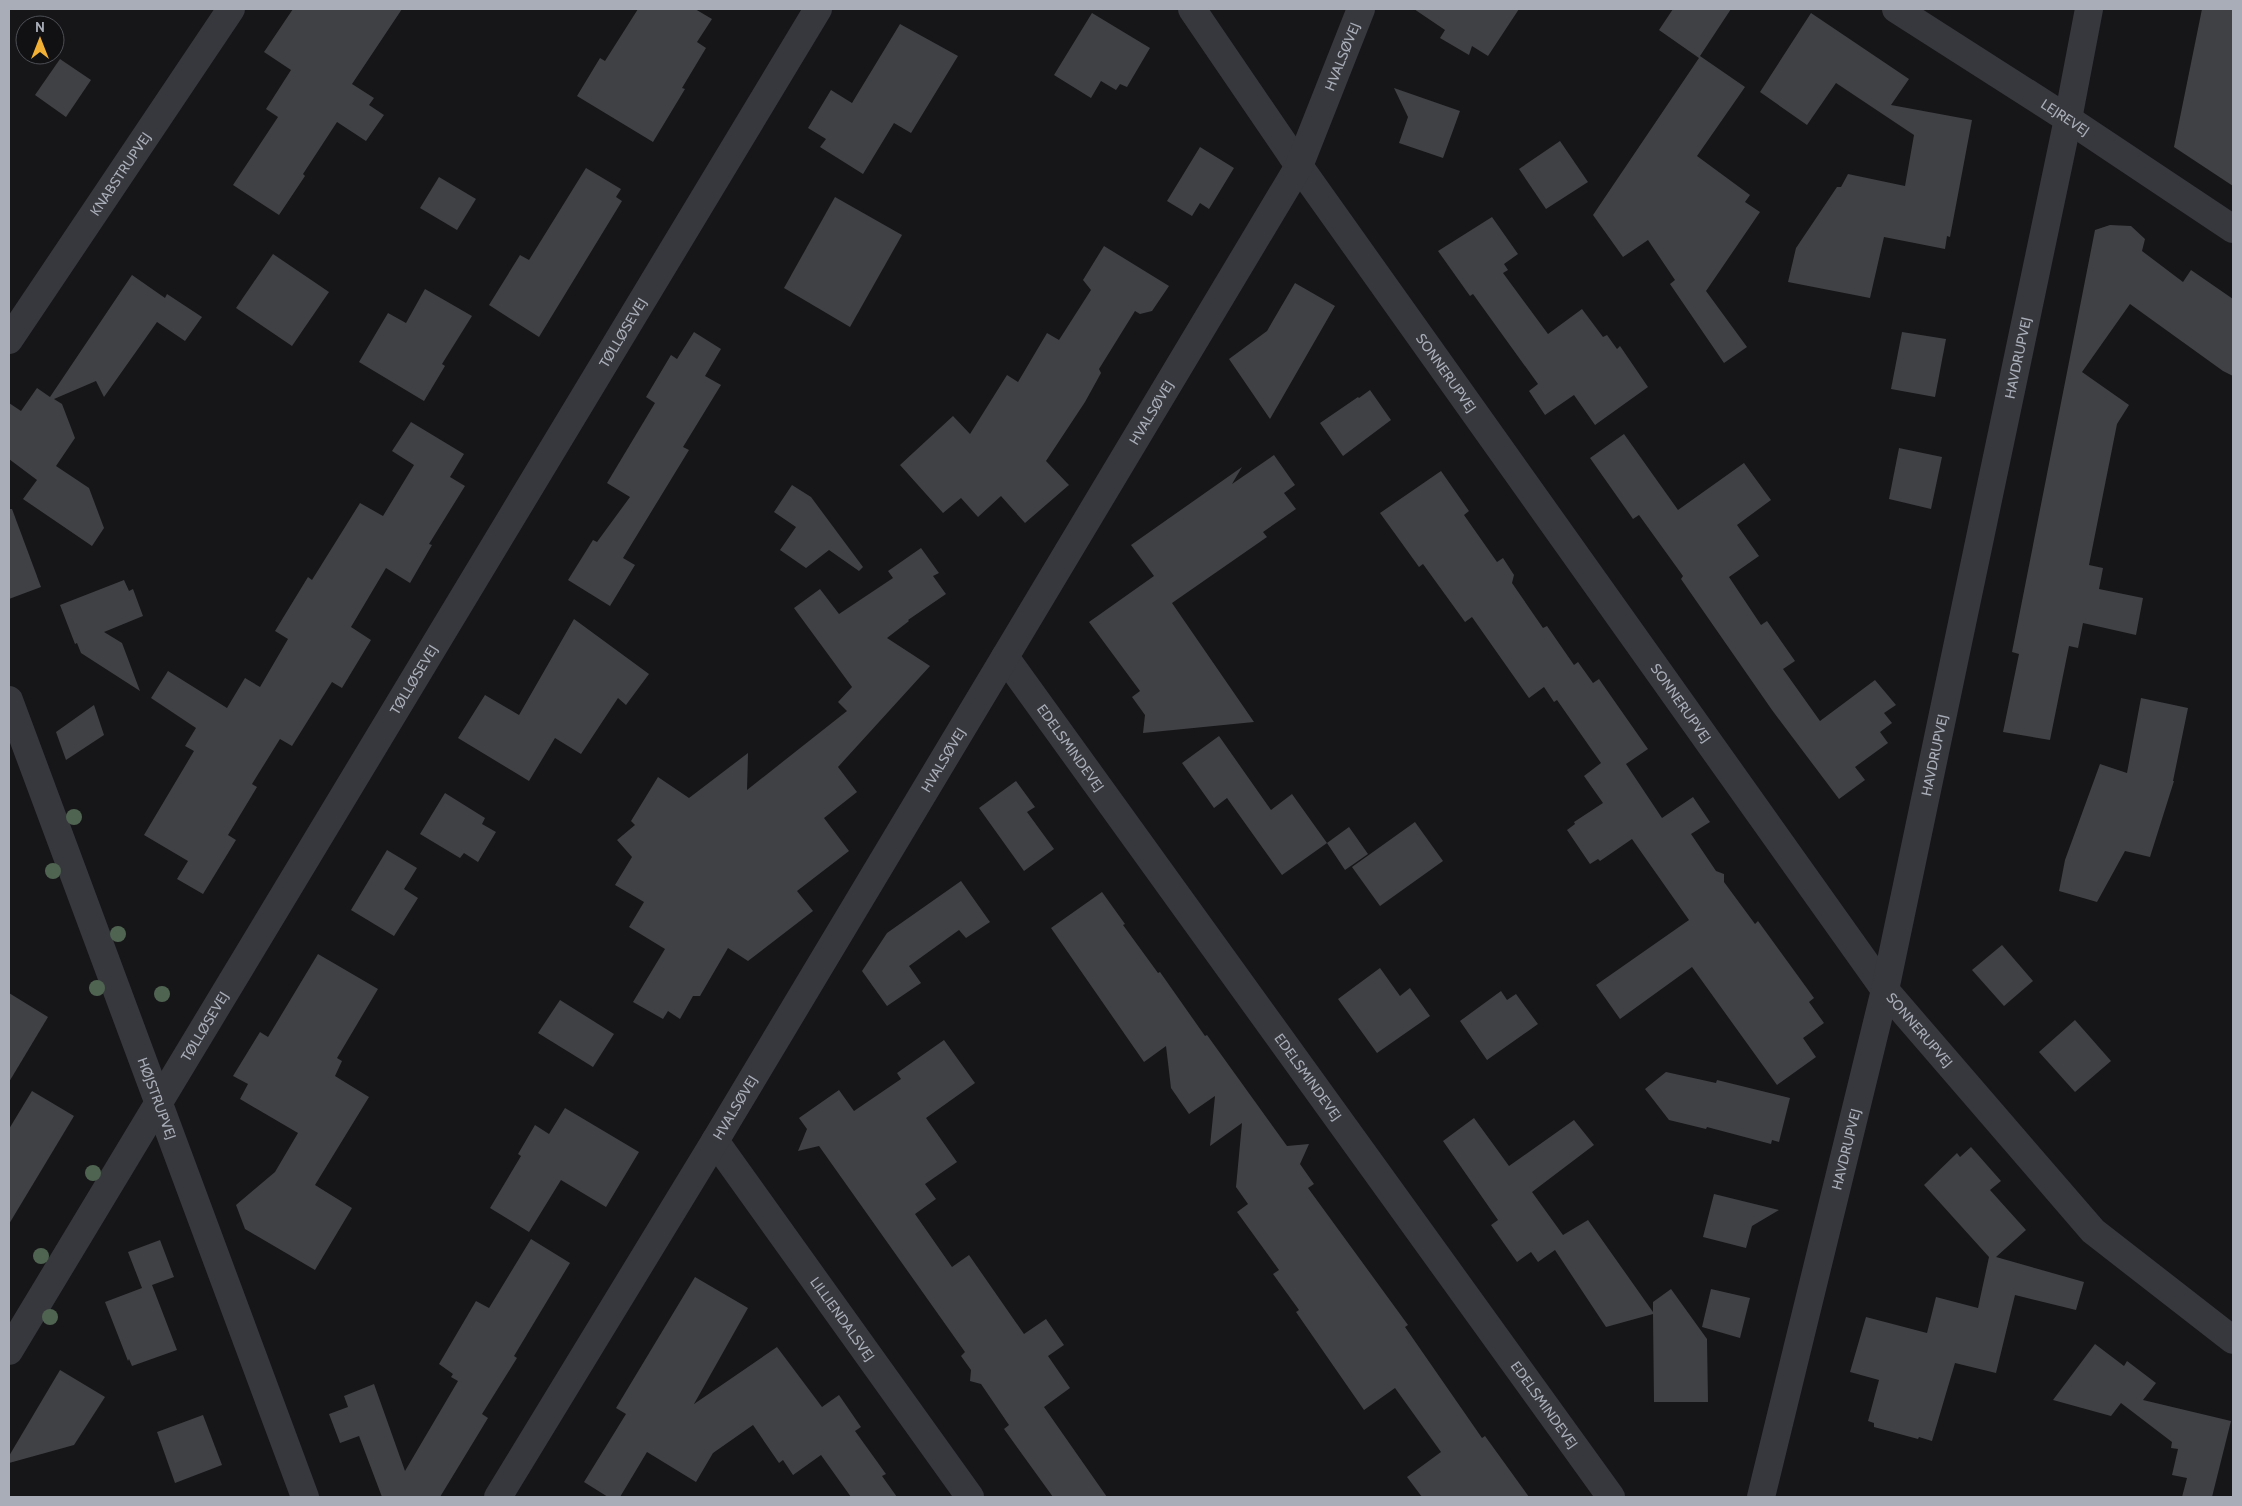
<svg xmlns="http://www.w3.org/2000/svg" width="2242" height="1506" viewBox="0 0 2242 1506" font-family="Cabin,sans-serif">
	<rect width="100%" height="100%" fill="#161618"/>
	<g fill="#404145">
		<polygon points="293,9 402,9 352,84 374,98 369,105 384,115 366,141 337,122 303,174 305,176 279,215 233,185 278,117 266,109 291,70 264,52"/>
		<polygon points="638,9 695,9 712,19 697,42 706,48 682,88 685,89 653,142 577,96 600,58 605,61"/>
		<polygon points="1414,9 1519,9 1488,56 1472,46 1469,55 1440,38 1445,30"/>
		<polygon points="1673,9 1731,9 1700,56 1745,87 1697,156 1750,195 1745,202 1760,212 1706,291 1747,347 1724,363 1670,284 1675,280 1648,240 1623,257 1593,215 1699,58 1659,30"/>
		<polygon points="2202,9 2233,9 2233,186 2174,147"/>
		<polygon points="1092,13 1150,48 1127,87 1120,84 1116,90 1101,81 1091,98 1054,75"/>
		<polygon points="1811,13 1909,79 1891,105 1972,120 1950,237 1947,236 1945,249 1884,237 1870,298 1788,282 1796,248 1837,187 1841,187 1848,174 1905,186 1914,135 1836,83 1807,125 1760,92"/>
		<polygon points="900,24 958,56 911,133 894,123 863,174 820,147 826,139 808,128 831,90 852,103"/>
		<polygon points="60,59 91,80 66,117 35,95"/>
		<polygon points="1394,88 1460,111 1443,158 1399,143 1408,117"/>
		<polygon points="1560,141 1588,182 1546,209 1519,169"/>
		<polygon points="1200,147 1234,168 1209,209 1200,203 1192,216 1167,201"/>
		<polygon points="586,168 621,189 616,197 622,201 539,337 489,305 520,255 529,260"/>
		<polygon points="439,177 476,199 457,230 420,208"/>
		<polygon points="835,197 902,235 850,327 784,288"/>
		<polygon points="1492,217 1518,254 1504,264 1508,270 1503,273 1548,334 1582,309 1603,337 1607,335 1617,349 1620,346 1648,387 1595,425 1574,395 1545,415 1529,391 1538,384 1473,294 1470,296 1438,251"/>
		<polygon points="2110,225 2131,226 2145,239 2142,251 2183,282 2191,270 2233,299 2233,376 2223,371 2130,304 2082,372 2129,405 2117,424 2089,565 2103,568 2099,589 2143,598 2136,635 2083,623 2078,648 2069,646 2050,740 2003,732 2019,654 2012,652 2095,230"/>
		<polygon points="1104,246 1169,286 1152,311 1140,314 1135,311 1099,369 1101,373 1085,402 1046,461 1069,485 1025,523 1001,496 978,517 961,498 943,513 900,465 953,416 970,434 1007,375 1018,382 1047,333 1059,340 1091,290 1083,280"/>
		<polygon points="273,254 329,292 292,346 236,308"/>
		<polygon points="132,275 165,298 167,294 202,317 185,341 157,322 104,397 96,381 54,399 62,404 75,438 56,466 89,488 104,528 92,546 23,499 37,480 9,459 9,403 21,411 37,388 50,397"/>
		<polygon points="1295,283 1335,306 1270,419 1229,359 1267,331"/>
		<polygon points="425,289 472,316 442,364 445,366 424,401 359,362 388,313 406,323"/>
		<polygon points="694,332 721,349 705,376 721,385 683,447 689,450 623,558 635,565 610,606 568,580 593,540 597,542 630,497 607,483 655,403 646,397 671,355 677,359"/>
		<polygon points="1902,332 1946,339 1935,397 1891,389"/>
		<polygon points="1370,390 1391,420 1343,456 1320,423 1358,397 1359,398"/>
		<polygon points="411,422 464,454 450,477 465,486 429,544 432,545 410,583 386,568 351,627 371,640 342,688 332,682 292,746 280,739 252,784 257,787 228,835 236,840 203,894 177,879 188,861 144,835 194,751 185,746 196,728 151,698 168,671 227,708 245,678 260,687 288,639 275,631 308,577 312,580 360,503 383,516 414,465 392,451"/>
		<polygon points="1624,434 1678,510 1744,463 1771,500 1737,525 1759,556 1729,577 1761,625 1767,621 1795,661 1783,669 1820,721 1875,680 1896,705 1884,713 1892,723 1880,732 1888,743 1855,767 1865,780 1839,799 1772,710 1681,579 1683,576 1639,515 1633,519 1590,458"/>
		<polygon points="1899,448 1942,457 1931,509 1889,499"/>
		<polygon points="1274,455 1295,485 1284,493 1296,509 1263,532 1267,537 1172,603 1254,722 1143,733 1145,715 1132,697 1140,691 1089,622 1154,576 1131,545 1242,467 1232,484"/>
		<polygon points="1441,471 1469,511 1464,515 1497,562 1503,558 1514,575 1512,583 1543,628 1547,626 1574,665 1578,662 1593,683 1599,679 1648,749 1626,764 1662,818 1693,797 1710,822 1691,834 1716,871 1724,874 1724,882 1755,924 1758,921 1814,998 1809,1002 1824,1023 1803,1038 1816,1057 1777,1085 1692,967 1620,1019 1596,985 1689,920 1632,839 1600,861 1598,859 1590,864 1567,830 1575,824 1574,822 1603,803 1584,776 1601,763 1557,700 1554,702 1544,687 1529,698 1472,617 1465,622 1423,564 1419,567 1380,513"/>
		<polygon points="792,485 811,497 863,567 859,571 829,550 806,568 780,550 796,527 774,512"/>
		<polygon points="9,509 12,509 41,587 9,599"/>
		<polygon points="921,548 939,573 933,576 946,594 908,620 909,621 887,638 930,666 838,767 857,792 824,818 849,851 797,891 813,911 748,961 728,948 700,996 693,996 680,1019 668,1011 663,1019 633,1002 665,949 629,927 644,902 615,885 632,857 617,840 635,825 631,821 658,777 689,798 748,753 747,790 847,711 838,702 852,687 794,608 820,589 839,614 893,578 888,571"/>
		<polygon points="124,580 129,591 133,589 143,616 104,632 122,643 140,691 81,653 77,643 75,644 60,605"/>
		<polygon points="574,619 649,674 626,705 618,698 581,754 555,738 529,781 458,738 485,695 519,715"/>
		<polygon points="2141,698 2188,708 2173,781 2174,781 2150,857 2125,851 2097,902 2059,891 2065,860 2100,764 2127,773"/>
		<polygon points="94,705 104,735 66,760 56,732"/>
		<polygon points="1219,736 1271,810 1292,794 1327,843 1349,827 1368,854 1345,870 1327,843 1282,875 1227,798 1214,808 1182,763"/>
		<polygon points="1016,781 1035,807 1027,812 1054,849 1024,871 979,808"/>
		<polygon points="445,793 485,818 482,824 496,832 478,862 464,853 460,858 420,834"/>
		<polygon points="1415,822 1443,861 1380,906 1352,867"/>
		<polygon points="387,850 417,868 404,889 418,898 394,936 351,910"/>
		<polygon points="961,881 990,922 966,938 959,930 909,966 921,983 887,1006 862,971 887,933"/>
		<polygon points="1102,892 1125,924 1123,925 1158,973 1160,972 1205,1036 1207,1035 1287,1146 1309,1144 1300,1164 1314,1184 1308,1188 1408,1325 1405,1327 1482,1438 1485,1436 1529,1497 1422,1497 1407,1477 1441,1452 1395,1388 1364,1410 1296,1312 1299,1310 1273,1274 1279,1270 1237,1212 1248,1204 1236,1187 1242,1123 1210,1146 1215,1096 1189,1114 1171,1088 1166,1046 1144,1062 1051,928"/>
		<polygon points="2002,945 2033,981 2004,1006 1972,970"/>
		<polygon points="318,954 378,989 337,1058 342,1061 335,1076 369,1097 315,1185 352,1208 315,1270 245,1229 236,1205 275,1172 298,1133 240,1099 248,1084 233,1076 260,1032 268,1037"/>
		<polygon points="1380,968 1400,996 1410,988 1430,1016 1377,1053 1338,999"/>
		<polygon points="1501,991 1507,1000 1516,994 1538,1024 1487,1060 1460,1021"/>
		<polygon points="9,993 48,1017 9,1082"/>
		<polygon points="560,1000 614,1034 593,1067 538,1033"/>
		<polygon points="2075,1020 2111,1061 2075,1092 2039,1052"/>
		<polygon points="944,1040 975,1083 926,1118 957,1162 925,1184 936,1199 915,1214 952,1267 969,1255 1024,1334 1046,1319 1064,1345 1048,1356 1070,1388 1044,1407 1107,1497 1053,1497 1004,1429 1009,1425 981,1384 970,1381 971,1370 961,1356 965,1352 819,1146 798,1151 807,1129 799,1118 839,1090 854,1111 901,1079 897,1073"/>
		<polygon points="1666,1072 1716,1083 1717,1080 1790,1098 1779,1142 1772,1140 1771,1144 1707,1127 1706,1129 1669,1120 1645,1089"/>
		<polygon points="32,1091 74,1116 9,1224 9,1129"/>
		<polygon points="565,1108 639,1152 606,1207 561,1180 529,1232 490,1208 521,1156 518,1154 535,1125 549,1134"/>
		<polygon points="1474,1118 1509,1166 1574,1120 1594,1145 1532,1192 1563,1235 1588,1220 1653,1312 1653,1302 1671,1289 1707,1339 1708,1402 1654,1402 1653,1314 1606,1327 1555,1250 1538,1262 1531,1252 1517,1262 1491,1225 1498,1220 1443,1141"/>
		<polygon points="1971,1147 2001,1181 1990,1190 2026,1230 1996,1257 2084,1282 2076,1310 2015,1295 1996,1373 1955,1363 1932,1441 1919,1437 1918,1439 1874,1427 1874,1423 1868,1421 1879,1380 1850,1372 1866,1317 1927,1333 1936,1297 1978,1308 1989,1257 1924,1185 1957,1153 1960,1157"/>
		<polygon points="1714,1194 1779,1210 1752,1226 1746,1248 1703,1237"/>
		<polygon points="531,1239 570,1263 514,1356 517,1358 482,1414 488,1418 440,1497 382,1497 359,1436 340,1443 329,1414 348,1407 344,1396 374,1384 405,1471 458,1381 451,1377 453,1374 439,1364 476,1301 489,1308"/>
		<polygon points="160,1240 174,1277 152,1285 177,1350 132,1366 129,1359 128,1361 105,1302 142,1288 128,1252"/>
		<polygon points="695,1277 748,1308 694,1404 777,1347 822,1407 839,1395 861,1427 855,1431 886,1474 882,1476 897,1497 851,1497 821,1455 793,1475 783,1460 779,1463 753,1425 713,1453 696,1482 647,1452 620,1497 608,1497 584,1482 626,1414 616,1408"/>
		<polygon points="1711,1289 1750,1298 1740,1338 1702,1327"/>
		<polygon points="2095,1344 2124,1366 2127,1361 2156,1383 2143,1400 2231,1421 2212,1497 2182,1497 2187,1478 2172,1475 2178,1449 2171,1448 2172,1442 2121,1403 2111,1416 2053,1400"/>
		<polygon points="60,1370 105,1397 74,1445 9,1463 9,1456"/>
		<polygon points="203,1415 222,1465 175,1483 157,1432"/>
	</g>
	<g fill="none" stroke-linecap="round" stroke-linejoin="round">
		<g stroke="#37383d" stroke-width="28">
			<path id="s1" d="M1192 9 1299 166 1885 990 2093 1231 2233 1340"/>
			<path id="s2" d="M1896 9 2068 119 2233 229"/>
			<path id="s3" d="M9 340 231 9"/>
			<path id="s4" d="M1005 657 1611 1497"/>
			<path id="s5" d="M9 700 305 1497"/>
			<path id="s6" d="M715 1141 970 1497"/>
			<path id="s7" d="M9 1351 818 9"/>
			<path id="s8" d="M498 1497 715 1141 1299 166 1361 9"/>
			<path id="s9" d="M1761 1497 1885 990 2068 119 2089 9"/>
		</g>
	</g>
	<g fill="#506452">
		<circle cx="74" cy="817" r="8"/>
		<circle cx="53" cy="871" r="8"/>
		<circle cx="118" cy="934" r="8"/>
		<circle cx="97" cy="988" r="8"/>
		<circle cx="162" cy="994" r="8"/>
		<circle cx="93" cy="1173" r="8"/>
		<circle cx="41" cy="1256" r="8"/>
		<circle cx="50" cy="1317" r="8"/>
	</g>
	<g text-anchor="middle" stroke-width="4" stroke-linejoin="round" paint-order="stroke">
		<g font-size="14" fill="#a8adb8" stroke="#111113">
			<text dy="5" stroke="none"><textPath href="#s8" startOffset="1671">HVALSØVEJ</textPath></text>
			<text dy="5" stroke="none"><textPath href="#s2" startOffset="201">LEJREVEJ</textPath></text>
			<text dy="5" stroke="none"><textPath href="#s3" startOffset="200">KNABSTRUPVEJ</textPath></text>
			<text dy="5" stroke="none"><textPath href="#s7" startOffset="1189">TØLLØSEVEJ</textPath></text>
			<text dy="5" stroke="none"><textPath href="#s9" startOffset="1168">HAVDRUPVEJ</textPath></text>
			<text dy="5" stroke="none"><textPath href="#s1" startOffset="444">SONNERUPVEJ</textPath></text>
			<text dy="5" stroke="none"><textPath href="#s8" startOffset="1266">HVALSØVEJ</textPath></text>
			<text dy="5" stroke="none"><textPath href="#s7" startOffset="784">TØLLØSEVEJ</textPath></text>
			<text dy="5" stroke="none"><textPath href="#s1" startOffset="849">SONNERUPVEJ</textPath></text>
			<text dy="5" stroke="none"><textPath href="#s4" startOffset="112">EDELSMINDEVEJ</textPath></text>
			<text dy="5" stroke="none"><textPath href="#s9" startOffset="762">HAVDRUPVEJ</textPath></text>
			<text dy="5" stroke="none"><textPath href="#s8" startOffset="861">HVALSØVEJ</textPath></text>
			<text dy="5" stroke="none"><textPath href="#s7" startOffset="379">TØLLØSEVEJ</textPath></text>
			<text dy="5" stroke="none"><textPath href="#s1" startOffset="1254">SONNERUPVEJ</textPath></text>
			<text dy="5" stroke="none"><textPath href="#s4" startOffset="518">EDELSMINDEVEJ</textPath></text>
			<text dy="5" stroke="none"><textPath href="#s5" startOffset="425">HØJSTRUPVEJ</textPath></text>
			<text dy="5" stroke="none"><textPath href="#s8" startOffset="456">HVALSØVEJ</textPath></text>
			<text dy="5" stroke="none"><textPath href="#s9" startOffset="358">HAVDRUPVEJ</textPath></text>
			<text dy="5" stroke="none"><textPath href="#s6" startOffset="219">LILLIENDALSVEJ</textPath></text>
			<text dy="5" stroke="none"><textPath href="#s4" startOffset="922">EDELSMINDEVEJ</textPath></text>
		</g>
	</g>
	<rect width="2242" height="1506" fill="none" stroke="#a8adb8" stroke-width="20"/>
	<g transform="translate(40 40)"><circle r="24" fill="#111113" stroke="#4d4f55"/>
	<path d="M0-4L9 19L0 12L-9 19Z" fill="#f2b134"/>
	<text y="-8" font-size="14" font-weight="bold" text-anchor="middle" fill="#a8adb8">N</text>
	</g>
</svg>
